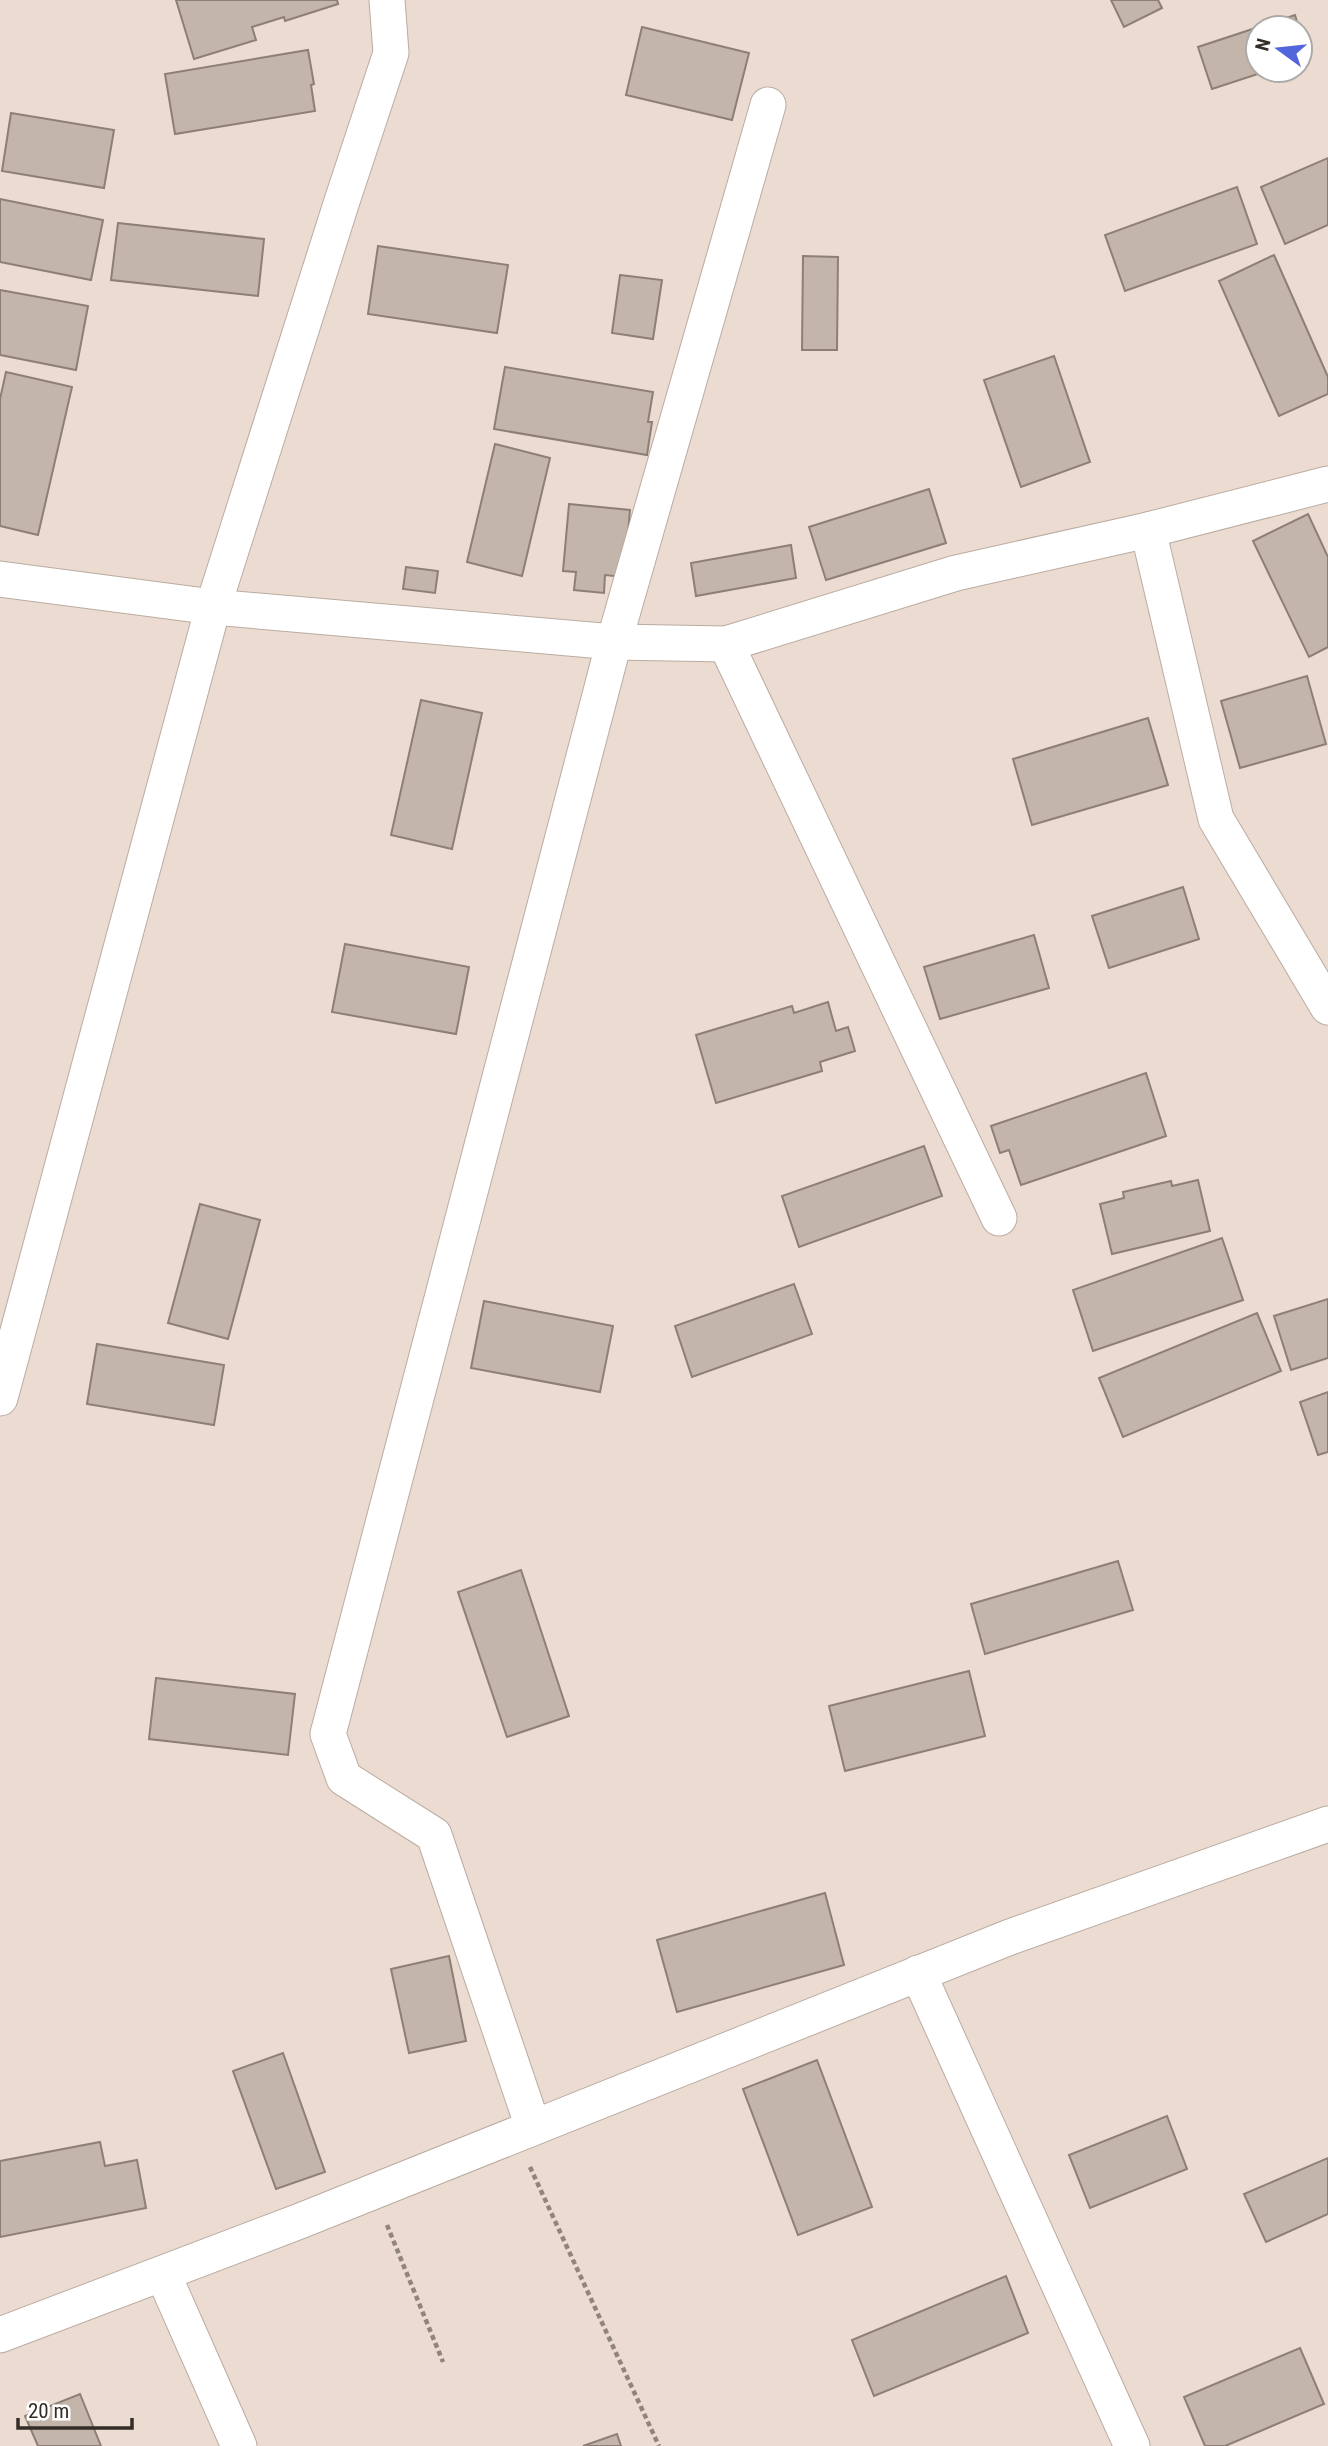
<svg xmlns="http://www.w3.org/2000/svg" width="1328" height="2446" viewBox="0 0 1328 2446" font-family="'Roboto Condensed',sans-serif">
	<rect width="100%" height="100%" fill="#ebdbd0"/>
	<g fill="#c3b5aa" stroke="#8d7f75" stroke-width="2">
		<polygon points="176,0 337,0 338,4 285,21 284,17 252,27 256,40 194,59"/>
		<polygon points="1111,0 1158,0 1162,8 1124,27"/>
		<polygon points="1295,15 1299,28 1258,28 1258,70 1270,70 1212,89 1198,47"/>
		<polygon points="642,27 749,53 732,120 626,95"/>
		<polygon points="1300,30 1309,57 1300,60"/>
		<polygon points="308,50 314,84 311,85 315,111 175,134 165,74"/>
		<polygon points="11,113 114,130 104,188 2,171"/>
		<polygon points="1328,158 1328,225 1285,244 1261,187"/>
		<polygon points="1237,187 1257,244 1125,291 1105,235"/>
		<polygon points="0,199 103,220 91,280 0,262"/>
		<polygon points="118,223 264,239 258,296 111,280"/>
		<polygon points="378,246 508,265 497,333 368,314"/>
		<polygon points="1274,255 1328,377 1328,394 1279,416 1219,281"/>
		<polygon points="803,256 838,257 837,350 802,350"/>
		<polygon points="620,275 662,280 653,339 612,333"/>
		<polygon points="0,290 88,306 76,370 0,355"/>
		<polygon points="1054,356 1090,462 1021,487 984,380"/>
		<polygon points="505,367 653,392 648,422 652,422 647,455 494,429"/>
		<polygon points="6,372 72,387 38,535 0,526 0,399"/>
		<polygon points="495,444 550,458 522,576 467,562"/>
		<polygon points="929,489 946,543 826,580 809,527"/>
		<polygon points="569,504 630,510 624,577 605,575 604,593 574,590 576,572 563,571"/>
		<polygon points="1308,514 1328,557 1328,647 1309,657 1253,541"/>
		<polygon points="791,545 796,578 696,596 691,563"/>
		<polygon points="406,567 438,571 435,593 403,589"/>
		<polygon points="1307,676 1326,744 1240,768 1221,701"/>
		<polygon points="421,700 482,713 452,849 391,835"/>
		<polygon points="1148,718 1168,785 1032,825 1013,759"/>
		<polygon points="1183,887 1199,939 1109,968 1092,916"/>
		<polygon points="1034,935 1049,988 940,1019 924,967"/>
		<polygon points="345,944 469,967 456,1034 332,1012"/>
		<polygon points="828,1002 836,1031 848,1027 855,1051 820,1062 822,1071 716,1103 696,1035 792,1006 794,1013"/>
		<polygon points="1146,1073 1166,1136 1021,1185 1009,1150 1000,1153 991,1126"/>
		<polygon points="924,1146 942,1196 799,1247 782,1196"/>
		<polygon points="1198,1180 1210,1231 1112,1254 1100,1204 1124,1198 1123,1192 1171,1181 1172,1186"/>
		<polygon points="200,1204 260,1220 228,1339 168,1323"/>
		<polygon points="1222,1238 1243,1300 1093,1351 1073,1290"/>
		<polygon points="794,1284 812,1334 692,1377 675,1326"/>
		<polygon points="1328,1299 1328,1358 1291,1370 1274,1316"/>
		<polygon points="484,1301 613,1326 600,1392 471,1368"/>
		<polygon points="1257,1313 1281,1371 1123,1437 1099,1378"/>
		<polygon points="97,1344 224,1365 214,1425 87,1404"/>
		<polygon points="1328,1392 1328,1452 1318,1455 1300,1402"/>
		<polygon points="1118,1561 1133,1610 985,1654 971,1604"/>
		<polygon points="521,1570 569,1716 507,1737 458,1592"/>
		<polygon points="969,1671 985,1736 845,1771 829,1706"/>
		<polygon points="156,1678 295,1694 288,1755 149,1739"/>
		<polygon points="825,1893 844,1965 677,2012 657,1940"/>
		<polygon points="449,1956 466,2041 409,2053 391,1969"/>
		<polygon points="283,2053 325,2172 276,2189 233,2071"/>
		<polygon points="817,2060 872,2207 798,2235 743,2089"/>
		<polygon points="1167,2116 1187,2169 1090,2208 1069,2155"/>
		<polygon points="100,2142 105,2166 137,2160 146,2208 0,2237 0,2161"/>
		<polygon points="1328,2158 1328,2214 1266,2242 1244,2194"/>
		<polygon points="1006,2276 1028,2333 874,2396 852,2340"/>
		<polygon points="1300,2348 1324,2404 1225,2446 1205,2446 1184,2397"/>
		<polygon points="80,2394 101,2446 38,2446 25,2416"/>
		<polygon points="617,2434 621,2446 583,2446"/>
	</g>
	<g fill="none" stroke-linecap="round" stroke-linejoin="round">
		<defs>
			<g id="minor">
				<polyline points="1148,530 1216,819 1328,1007"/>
				<polyline points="0,579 213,607 614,642 726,644 956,573 1148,530 1328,484"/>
				<polyline points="726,644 999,1218"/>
				<polyline points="0,1398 213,607 342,201 391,53 387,0"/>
				<polyline points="918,1973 1132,2446"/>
				<polyline points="533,2127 434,1835 344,1778 328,1734 614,642 768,105"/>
				<polyline points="163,2274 239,2446"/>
				<polyline points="0,2335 300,2221 1010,1937 1328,1824"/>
			</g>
		</defs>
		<use href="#minor" stroke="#bbaca2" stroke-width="37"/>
		<g stroke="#90857d" stroke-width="4.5" stroke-dasharray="5 3.5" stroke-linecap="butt">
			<polyline points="530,2167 659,2446"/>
			<polyline points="387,2225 443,2362"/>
		</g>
		<use href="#minor" stroke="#fff" stroke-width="35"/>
	</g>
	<g transform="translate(1279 49) rotate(285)"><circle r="33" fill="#ffffff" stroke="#adaba9" stroke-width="2"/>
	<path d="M0-5L12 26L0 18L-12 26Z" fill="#5265db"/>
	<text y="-10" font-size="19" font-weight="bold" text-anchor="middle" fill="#332d28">N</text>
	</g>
	<path d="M18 2418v10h114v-10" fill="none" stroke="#332d28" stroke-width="3.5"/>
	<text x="28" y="2418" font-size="21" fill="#332d28" stroke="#ffffff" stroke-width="5" paint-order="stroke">20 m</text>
</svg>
